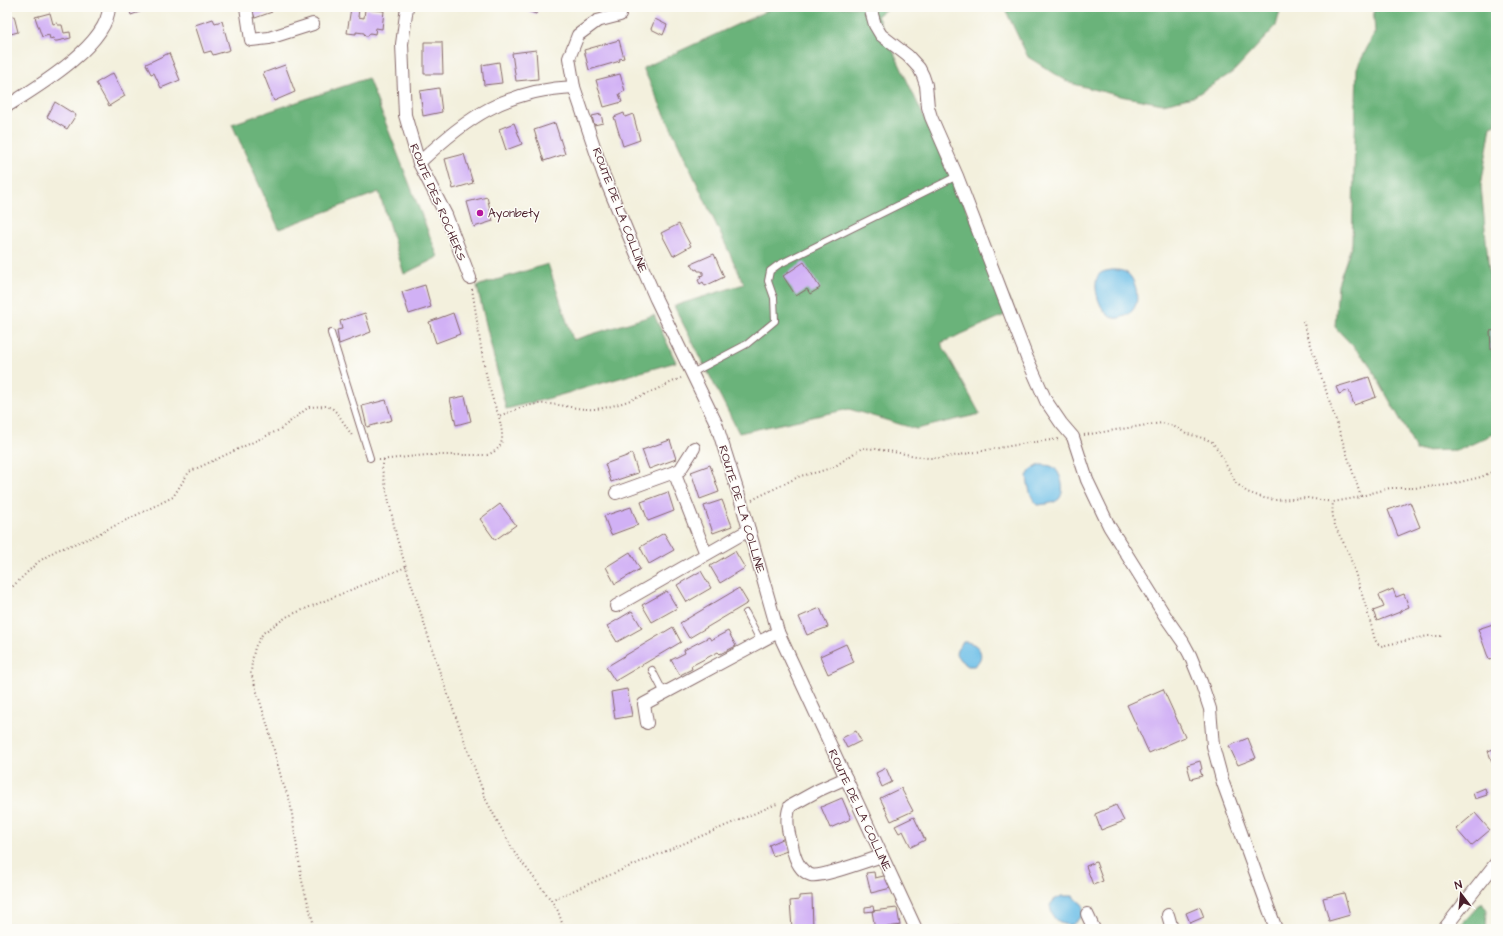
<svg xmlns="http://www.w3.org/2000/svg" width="1503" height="936" viewBox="0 0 1503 936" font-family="'Architects Daughter',sans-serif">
	<rect width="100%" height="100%" fill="#fdfcf7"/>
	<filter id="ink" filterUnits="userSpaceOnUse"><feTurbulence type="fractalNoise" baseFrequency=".025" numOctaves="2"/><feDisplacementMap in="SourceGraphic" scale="8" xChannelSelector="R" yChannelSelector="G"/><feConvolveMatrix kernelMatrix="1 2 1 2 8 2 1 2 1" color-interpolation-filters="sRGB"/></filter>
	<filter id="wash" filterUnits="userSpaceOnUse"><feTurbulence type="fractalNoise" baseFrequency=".012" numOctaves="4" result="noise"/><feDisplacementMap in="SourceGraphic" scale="16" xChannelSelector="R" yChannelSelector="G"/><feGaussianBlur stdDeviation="0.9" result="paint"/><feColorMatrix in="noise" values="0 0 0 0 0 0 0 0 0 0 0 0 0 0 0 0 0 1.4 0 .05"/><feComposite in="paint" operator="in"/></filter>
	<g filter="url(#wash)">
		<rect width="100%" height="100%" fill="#f3f0dd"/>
		<g fill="#6ab37a" stroke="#5a6952">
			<polygon points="775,7 889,7 877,16 1014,311 941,343 980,414 916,429 849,409 739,433 674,306 744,284 643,68"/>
			<polygon points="1004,7 1281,7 1276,26 1233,72 1193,97 1163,104 1120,96 1070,83 1028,57"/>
			<polygon points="1373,7 1496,7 1496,124 1491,126 1481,186 1490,282 1496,300 1496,433 1459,450 1416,451 1407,431 1367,361 1335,327 1338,284 1352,244 1357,68 1375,32"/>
			<polygon points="368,78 438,257 404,274 379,192 279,229 232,124"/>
			<polygon points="548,264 573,340 654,315 676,362 550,398 506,409 477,286"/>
			<polygon points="1482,902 1487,910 1486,929 1457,929"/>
		</g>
		<g fill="#6bbee7" stroke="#5a6e89">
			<path d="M1112 270C1117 270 1122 270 1127 273 1135 279 1139 295 1136 304 1134 310 1129 315 1123 317 1120 318 1115 319 1111 317 1100 312 1092 287 1098 276 1101 271 1107 271 1112 270Z"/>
			<path d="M1040 465C1044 465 1049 465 1053 467 1061 472 1066 491 1059 499 1053 504 1045 504 1038 505 1030 499 1028 485 1027 476L1031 470Z"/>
			<path d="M963 642C978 641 988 656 974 666H968L960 660 956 654 957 650Z"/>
			<path d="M1062 896H1073L1083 905V915L1072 925C1057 925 1052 919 1050 905L1054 900Z"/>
		</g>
		<g id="blocks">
			<g fill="#d1b1f5">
				<polygon points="122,7 153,7 131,15 129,8 124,10"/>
				<polygon points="251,7 270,7 272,12 255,18"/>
				<polygon points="516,7 539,7 536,14"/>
				<polygon points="351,8 359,9 358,17 364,18 365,9 384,11 382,29 376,28 375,34 370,33 368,36 365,36 364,33 356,32 356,34 347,33"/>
				<polygon points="50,13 53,24 57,23 58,25 62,25 64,33 70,32 71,38 57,41 54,41 53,38 50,39 49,35 42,37 35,17"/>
				<polygon points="14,16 18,32 7,35 7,18"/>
				<polygon points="213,19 215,23 222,21 230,50 213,55 211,51 204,53 195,25"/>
				<polygon points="655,19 667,25 663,35 651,29"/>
				<polygon points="619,40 624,58 619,59 620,61 589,70 584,50"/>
				<polygon points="424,42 442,42 443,74 424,74"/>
				<polygon points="536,50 538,79 516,81 512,53"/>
				<polygon points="169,53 180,80 161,88 154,73 151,74 146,64"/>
				<polygon points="499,62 502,83 484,85 482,65"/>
				<polygon points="285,65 295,92 274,101 263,73"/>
				<polygon points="113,73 125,96 109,106 96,83"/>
				<polygon points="620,74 625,91 619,94 622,102 604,107 596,80"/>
				<polygon points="439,88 442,112 423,116 420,91"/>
				<polygon points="55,102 76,115 67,129 47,117"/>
				<polygon points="624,113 625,117 633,114 640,140 623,146 614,117"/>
				<polygon points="601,114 603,123 594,125 592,116"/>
				<polygon points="514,123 522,144 506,150 499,129"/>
				<polygon points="555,123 565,154 544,161 534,130"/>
				<polygon points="464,154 473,183 453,189 445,159"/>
				<polygon points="487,197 493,221 474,227 467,202"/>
				<polygon points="679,224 691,246 673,256 661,233"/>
				<polygon points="714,254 724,277 705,286 703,282 700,284 698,280 701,278 700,276 703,275 703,272 701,271 698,271 697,269 695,270 691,264"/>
				<polygon points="804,262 820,288 810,294 807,289 796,296 783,276"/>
				<polygon points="425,285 431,307 409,314 402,292"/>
				<polygon points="365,313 371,332 339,344 337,330 342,329 340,321"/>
				<polygon points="453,313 460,334 436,343 429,322"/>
				<polygon points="1496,330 1496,350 1491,350 1490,331"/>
				<polygon points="1369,377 1376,397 1354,405 1349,390 1339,394 1336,387"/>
				<polygon points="465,396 471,421 456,425 450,399"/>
				<polygon points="386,400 392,420 367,427 362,406"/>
				<polygon points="670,440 676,459 649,469 642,450"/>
				<polygon points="632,454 638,473 611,482 605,464"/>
				<polygon points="710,465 719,492 700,499 691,472"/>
				<polygon points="668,492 674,511 648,521 641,502"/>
				<polygon points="722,500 732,526 713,533 704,506"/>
				<polygon points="1410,502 1420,527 1398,536 1388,510"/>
				<polygon points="500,504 516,525 495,540 480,519"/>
				<polygon points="631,507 638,525 611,535 604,516"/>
				<polygon points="664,533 674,550 649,564 640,547"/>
				<polygon points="735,551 745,568 720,583 710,566"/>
				<polygon points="630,552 640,569 615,584 606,567"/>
				<polygon points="701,571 711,588 687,602 677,585"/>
				<polygon points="739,588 748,603 689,638 680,623"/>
				<polygon points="1393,589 1396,597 1404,594 1409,607 1400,611 1400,612 1377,621 1373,611 1384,607 1379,595"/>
				<polygon points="667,591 677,608 652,622 642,605"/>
				<polygon points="820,608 828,627 807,635 799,617"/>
				<polygon points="632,611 642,628 617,642 607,626"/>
				<polygon points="1496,623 1496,658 1489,660 1478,629"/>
				<polygon points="673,627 681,642 615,681 606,667"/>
				<polygon points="728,631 736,646 720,654 718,652 691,666 692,669 680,675 671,660 685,653 684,650 709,637 711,640"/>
				<polygon points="846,644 854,662 828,674 820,656"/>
				<polygon points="627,689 632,716 615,719 611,692"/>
				<polygon points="1163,689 1185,737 1149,753 1127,705"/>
				<polygon points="856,731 861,741 847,748 842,738"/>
				<polygon points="1248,738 1256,758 1238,765 1229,746"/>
				<polygon points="1496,748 1496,773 1488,751"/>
				<polygon points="1200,761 1202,769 1200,770 1202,776 1191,779 1187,765"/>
				<polygon points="886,768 892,782 882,787 876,773"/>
				<polygon points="901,788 913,811 891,821 880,798"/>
				<polygon points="1485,788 1487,795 1475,799 1473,793"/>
				<polygon points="842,798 851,819 830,828 821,807"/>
				<polygon points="1116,805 1124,821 1101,830 1095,814"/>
				<polygon points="1475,813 1490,830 1471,846 1456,829"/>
				<polygon points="914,817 925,840 911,847 903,831 899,833 895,826"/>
				<polygon points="785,838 790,850 773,856 769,845"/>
				<polygon points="1096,862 1103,881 1093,885 1086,866"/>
				<polygon points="874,872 875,878 888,875 891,888 871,893 866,873"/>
				<polygon points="1344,893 1350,915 1329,921 1323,898"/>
				<polygon points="812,895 813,929 792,929 790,901 799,900 799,896"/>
				<polygon points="873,906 874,911 865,912 865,907"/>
				<polygon points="1200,907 1204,917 1190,923 1186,913"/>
				<polygon points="897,908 900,925 875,929 872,911"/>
				<polygon points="959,925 961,929 949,929"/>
			</g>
		</g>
	</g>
	<g filter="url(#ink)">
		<use href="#blocks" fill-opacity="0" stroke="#856869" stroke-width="1"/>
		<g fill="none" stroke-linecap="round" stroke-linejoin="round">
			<defs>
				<g id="lane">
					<polyline points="331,333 370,458"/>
					<polyline points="692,373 747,344 775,321 774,298 768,281 770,271 778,265 957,176"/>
					<polyline points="746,613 761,642"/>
					<polyline points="652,670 664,693"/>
				</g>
				<g id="street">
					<polyline points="246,7 251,40 269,38 313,24"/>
					<polyline points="407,7 402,44 405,115 419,163 446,215 470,278"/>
					<polyline points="870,7 875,25 881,35 908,56 919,68 923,76 926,85 928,107 931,117 957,176 1027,358 1046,401 1061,423 1073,437 1087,480 1109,526 1167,619 1183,642 1190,655 1201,682 1210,709 1213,746 1223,783 1276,929"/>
					<polyline points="620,15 597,21 578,35 569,58 574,87 604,176 634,248 656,299 716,423 742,505 778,632 916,929"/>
					<path d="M7 106C36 88 108 45 109 7"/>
					<path d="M419 163C467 117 506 90 574 87"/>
					<polyline points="674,472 706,554"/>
					<polyline points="616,493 680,470 694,448"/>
					<polyline points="616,606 749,530"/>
					<polyline points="647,723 644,704 778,632"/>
					<path d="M846 778 819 790 790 806C785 819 788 832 792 845 794 856 798 871 811 875 821 878 869 860 882 856"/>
					<polyline points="1087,914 1094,929"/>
					<polyline points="1168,915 1172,929"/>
					<polyline points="1444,929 1496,863"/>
				</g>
			</defs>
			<use href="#lane" stroke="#856869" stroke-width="8"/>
			<use href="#street" stroke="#856869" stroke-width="14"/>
			<g stroke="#856869" stroke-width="2" stroke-dasharray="1 3" stroke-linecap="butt">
				<path d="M472 289C479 329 483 379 499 416"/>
				<path d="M1303 321 1361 497 1333 502C1330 528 1342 535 1350 557 1359 585 1368 612 1375 640L1378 644 1381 646 1428 636H1442"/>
				<polyline points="1084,435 1147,425 1162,423 1173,426 1188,434 1206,439 1212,442 1218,450 1236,483 1247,492 1264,498 1275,500 1308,498 1333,502"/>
				<path d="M379 460 427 455H487C508 447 502 434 499 416 515 410 532 402 549 404 565 405 579 410 595 409 621 407 657 389 681 378"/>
				<polyline points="384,460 382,469 397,539 406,567 439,670 486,800 514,852 551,900 558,911 564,929"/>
				<polyline points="1361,496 1390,488 1414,488 1448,485 1481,477 1496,470"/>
				<polyline points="752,500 800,476 818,472 834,467 862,448 876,449 928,458 942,458 1027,443 1060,439"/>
				<polyline points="7,592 38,562 55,551 90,538 173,497 189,472 279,430 309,407 327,406 333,409 338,414 353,437"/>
				<polyline points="551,900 779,803"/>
				<polyline points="315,929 302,881 290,801 282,781 268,727 251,673 252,661 255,647 263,633 288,616 406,567"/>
			</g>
			<use href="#lane" stroke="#fff" stroke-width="6"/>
			<use href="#street" stroke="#fff" stroke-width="12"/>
		</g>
	</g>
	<circle fill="#b5179e" stroke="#fdfcf7" stroke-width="1.5" cx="480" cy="213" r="4"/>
	<g text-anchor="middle" stroke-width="3" stroke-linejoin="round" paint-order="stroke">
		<g font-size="12" fill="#4a1f2b" stroke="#fdfcf7">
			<text transform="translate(438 202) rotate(67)" y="4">ROUTE DES ROCHERS</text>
			<text transform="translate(620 210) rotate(69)" y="4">ROUTE DE LA COLLINE</text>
			<text transform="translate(742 509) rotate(73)" y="4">ROUTE DE LA COLLINE</text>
			<text transform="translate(860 810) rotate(65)" y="4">ROUTE DE LA COLLINE</text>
		</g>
		<g font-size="12" fill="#4a1f2b" stroke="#fdfcf7" text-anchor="start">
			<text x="488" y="217">Ayonbety</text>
		</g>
	</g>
	<rect width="1503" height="936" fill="none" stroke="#fdfcf7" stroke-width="24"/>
	<g transform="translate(1461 894) rotate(344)" stroke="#fdfcf7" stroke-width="3" paint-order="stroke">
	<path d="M0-3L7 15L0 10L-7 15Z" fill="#4a1f2b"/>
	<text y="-6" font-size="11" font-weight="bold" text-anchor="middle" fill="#4a1f2b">N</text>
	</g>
</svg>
